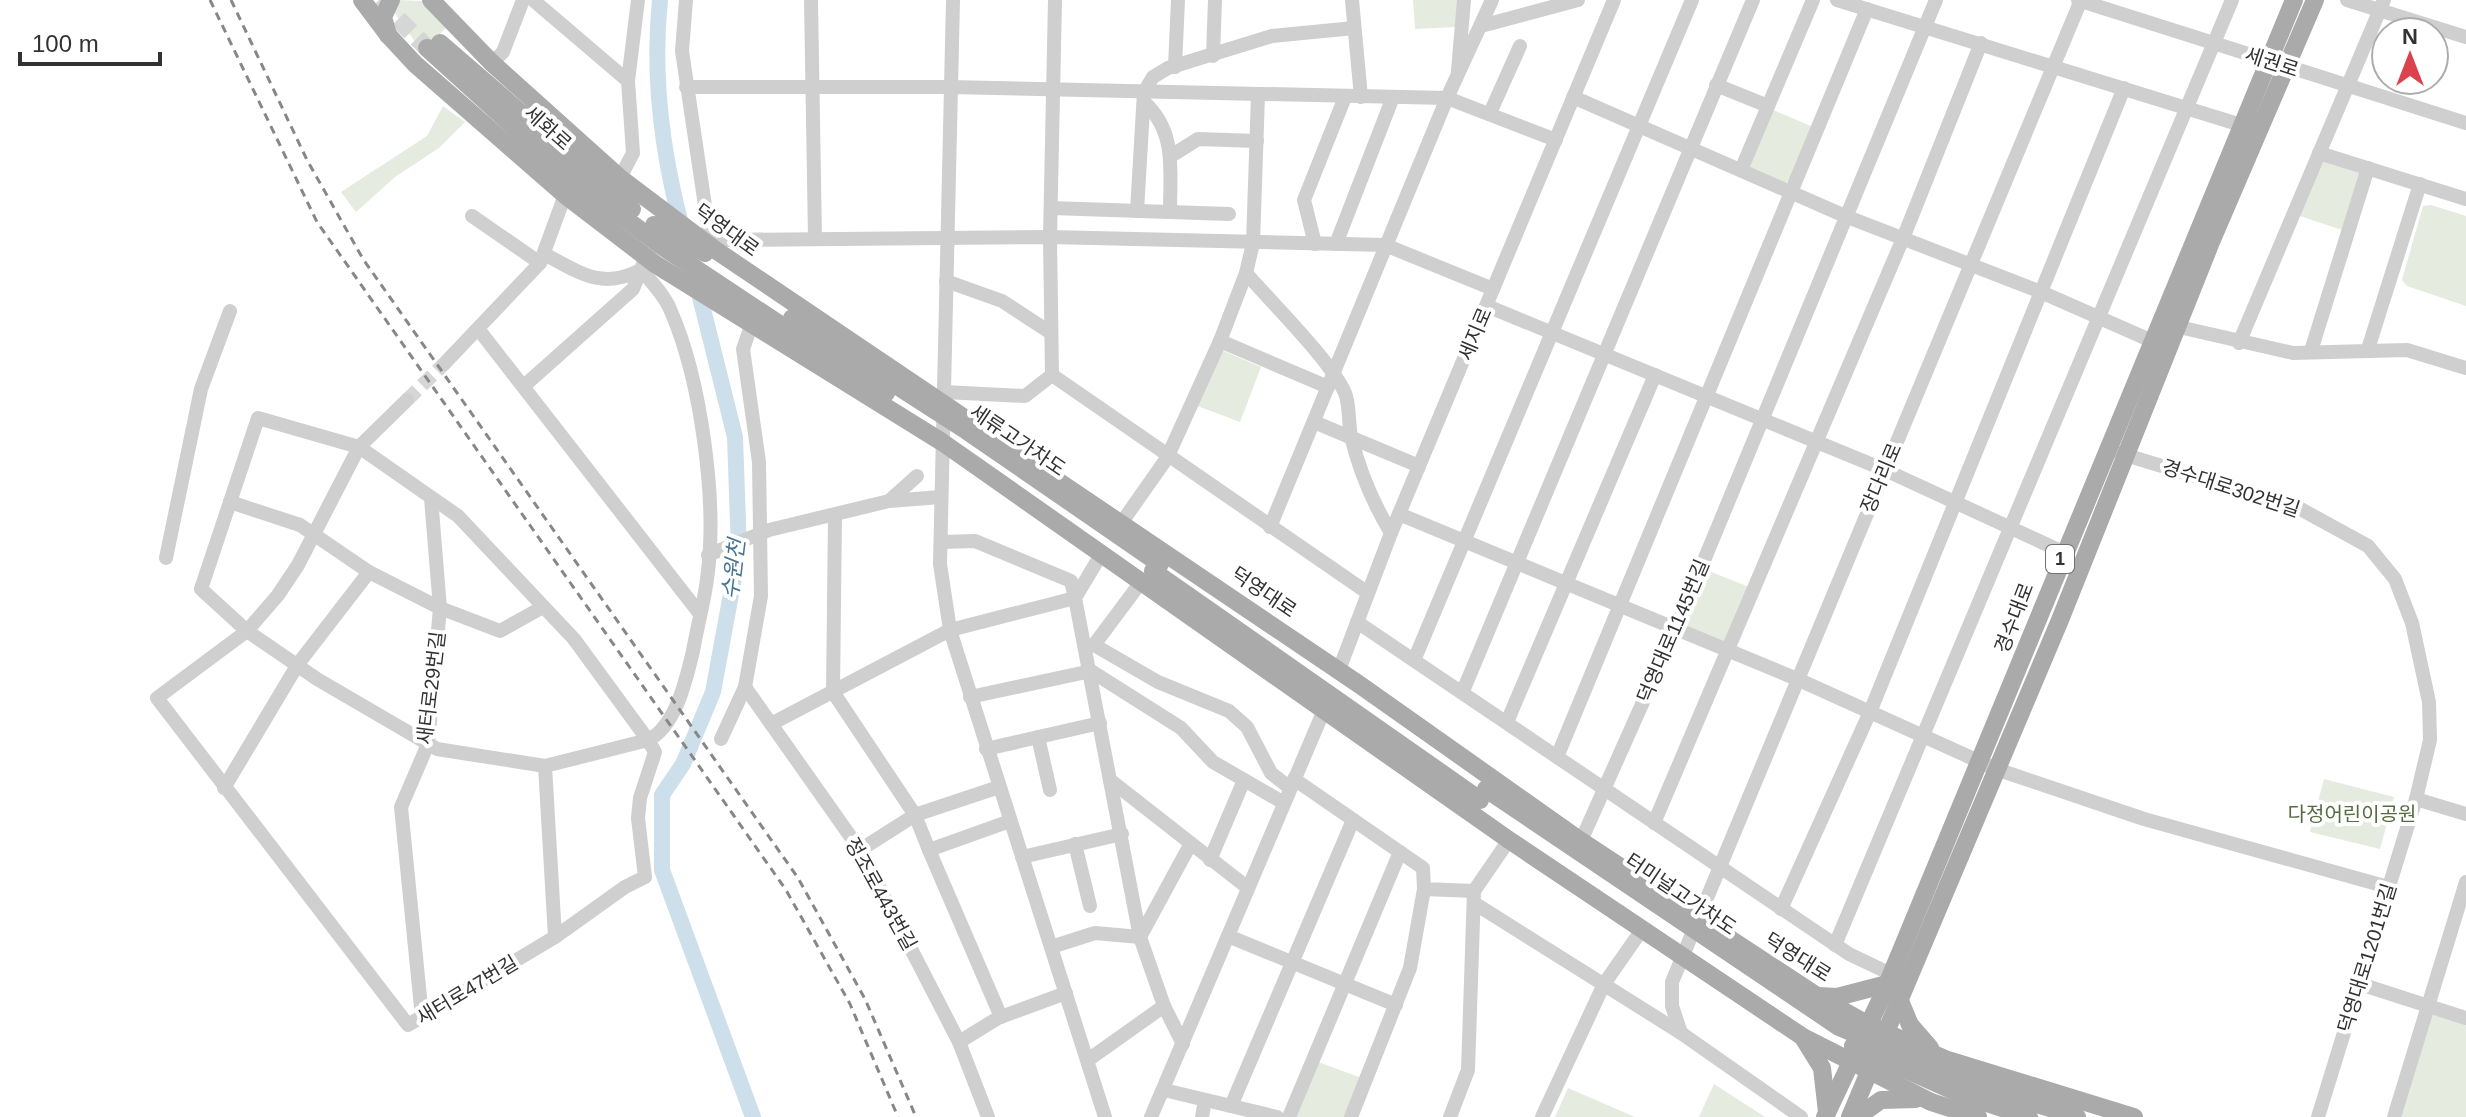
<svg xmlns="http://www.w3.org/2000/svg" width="2466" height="1117" viewBox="0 0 2466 1117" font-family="Helvetica,'Noto Sans KR',sans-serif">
	<rect width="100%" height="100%" fill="#fff"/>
	<g fill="#e5ebdf">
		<polygon points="397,0 423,1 447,26 423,53 394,12"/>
		<polygon points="1413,0 1458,0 1455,27 1415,29"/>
		<polygon points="443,106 465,122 439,148 395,177 356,212 341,192 427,136"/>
		<polygon points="1771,109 1813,127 1791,179 1784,184 1750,168 1748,163"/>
		<polygon points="2319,159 2365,175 2345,231 2297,215"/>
		<polygon points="2431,205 2466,216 2466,306 2407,286 2402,280 2423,206"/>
		<polygon points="1219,349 1261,367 1240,422 1195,405"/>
		<polygon points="1704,569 1749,587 1727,641 1721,644 1686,630 1683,623"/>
		<polygon points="2324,779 2394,797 2380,849 2310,832"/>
		<polygon points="2435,1014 2466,1024 2466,1117 2399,1117 2430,1015"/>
		<polygon points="1318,1062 1362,1078 1346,1117 1296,1117"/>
		<polygon points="1714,1084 1765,1117 1699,1117"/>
		<polygon points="1568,1088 1635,1117 1555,1117"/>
	</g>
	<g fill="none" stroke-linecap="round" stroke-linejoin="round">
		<g stroke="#cddfea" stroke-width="16">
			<path d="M660 0C652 77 662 153 682 228"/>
			<polyline points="697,285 735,437 739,551 713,692 683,764 662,795 662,870 753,1117"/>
		</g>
		<polyline stroke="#d6d6d6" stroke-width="14" stroke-dasharray="14 7" stroke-linecap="butt" points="407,400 444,364"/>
		<polyline stroke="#d6d6d6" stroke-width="18" stroke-dasharray="18 9" stroke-linecap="butt" points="379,0 427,48"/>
		<g stroke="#cfcfcf" stroke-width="14">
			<polyline points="533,0 628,81"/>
			<polyline points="686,0 682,51 711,246"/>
			<polyline points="811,0 815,239"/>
			<polyline points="953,0 940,564 950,630 1105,1117"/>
			<polyline points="1055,0 1050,237 1052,375 1368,593"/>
			<polyline points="1352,0 1361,97"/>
			<polyline points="1837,0 2241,125"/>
			<polyline points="2078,0 2466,123"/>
			<polyline points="2347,0 2466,37"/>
			<polyline points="1481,26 1578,0"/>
			<polyline points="1213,56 1215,0"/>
			<polyline points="492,63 503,52 523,0"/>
			<polyline points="1175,67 1178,0"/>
			<polyline points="1458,71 1464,0"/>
			<polyline points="1716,85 1768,106"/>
			<polyline points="686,87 949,87 1447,98 1556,140"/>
			<polyline points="1573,97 1845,216 2041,292 2152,341"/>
			<path d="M1144 102C1177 132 1170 171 1170 212"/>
			<polyline points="1490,113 1520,46"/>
			<polyline points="2319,153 2466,199"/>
			<polyline points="1171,156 1198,139 1257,141"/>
			<polyline points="1741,170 1813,0"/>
			<polyline points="620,178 633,153 628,81 638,0"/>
			<polyline points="1051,208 1229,214"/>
			<polyline points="1137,211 1144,92 1153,77 1168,68 1272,36 1354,28"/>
			<polyline points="472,216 540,263"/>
			<polyline points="1315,244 1304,200 1345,97"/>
			<polyline points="1336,244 1393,97"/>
			<polyline points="714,249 723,240 1050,237 1385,245 1493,289"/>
			<path d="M544 254C581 273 601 290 641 270"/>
			<path d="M1246 273C1271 302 1331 361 1345 393 1350 405 1348 422 1351 436 1359 470 1373 503 1391 533"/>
			<polyline points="946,281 1002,301 1051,333"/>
			<polyline points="1487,306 1885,470 2063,552"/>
			<polyline points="2179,327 2293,353 2407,350 2466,368"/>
			<polyline points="479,330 700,614"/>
			<polyline points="1220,341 1328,387"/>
			<polyline points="2239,343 2384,0"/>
			<polyline points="2368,349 2420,184"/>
			<polyline points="2311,351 2368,168"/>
			<polyline points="444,364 540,263 565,195"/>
			<polyline points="525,385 633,289 643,264"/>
			<polyline points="944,392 1025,396 1052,375"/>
			<polyline points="407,400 359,447 298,565 278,595 247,631 157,698 408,1025 555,937 545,766"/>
			<polyline points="1314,422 1419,466"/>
			<polyline points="2119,453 2297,507 2368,546 2395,579 2412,623 2429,702 2430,740 2416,799 2318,1117"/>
			<polyline points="889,501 917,476"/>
			<polyline points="230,502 300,525 369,572 440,608 500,631 543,607"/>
			<polyline points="1399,514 1797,679 1996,769 2144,819 2388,887"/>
			<polyline points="835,515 833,692 915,815 929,850 1010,821"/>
			<polyline points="1122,522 1167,458 1220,341 1246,273 1253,243 1258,95"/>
			<polyline points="1270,527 1447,98 1492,0"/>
			<polyline points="1102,553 1075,598 1140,937 1164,1006 1183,1044"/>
			<polyline points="708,555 769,530 889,501 941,497"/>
			<polyline points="166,558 201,389 230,311"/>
			<polyline points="1357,622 1849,954 1891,974"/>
			<polyline points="1094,645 1141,582"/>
			<polyline points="1087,646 1094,645 1158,682 1229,711 1247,727 1271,773 1290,788"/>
			<polyline points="1415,658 1692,0"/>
			<polyline points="1339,670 1391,533 1614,0"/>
			<polyline points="745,687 860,850 959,1042 988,1117"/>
			<polyline points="1463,691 1753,0"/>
			<polyline points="970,697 1091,671 1181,728 1213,762 1284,803"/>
			<polyline points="1507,722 1655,375"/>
			<polyline points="771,724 950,630 1075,598 1071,581 975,541 941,542"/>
			<polyline points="1038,737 1050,790"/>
			<polyline points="721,739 745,687 761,596 759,462 743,349 751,326"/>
			<polyline points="986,749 1100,723"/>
			<polyline points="1557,757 1867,9"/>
			<polyline points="1294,779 1423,868 1424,889 1474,891"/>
			<polyline points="1110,780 1248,888"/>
			<polyline points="224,788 298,664 369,572"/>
			<polyline points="2416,799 2466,814"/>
			<polyline points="1654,823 1904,236 1981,43"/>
			<polyline points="1581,841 1676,628 1936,0"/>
			<polyline points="1075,844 1090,906"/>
			<polyline points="860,850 915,815 999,787"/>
			<polyline points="929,850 1001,1017"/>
			<polyline points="1022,857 1122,834"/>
			<polyline points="1210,860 1244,780"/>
			<polyline points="1474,903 1681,1033 1801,1117"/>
			<polyline points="1781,909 1870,712 2124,88"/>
			<polyline points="1228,936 1396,1005"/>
			<path d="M555 937 625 887 645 877 638 818 640 798 655 752 648 740 574 639 458 516 359 447 258 418 201 589 247 631 317 679 437 749 545 766 648 740C676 726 686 680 693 651 697 627 704 603 707 579 718 503 701 379 670 309 664 295 651 281 641 270"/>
			<polyline points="1835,945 2232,0"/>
			<polyline points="1051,947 1095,933 1140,937 1190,845"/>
			<polyline points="2360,984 2466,1018"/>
			<polyline points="422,1017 401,807 428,744 440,608 431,498"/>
			<polyline points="1681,1033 1672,1006 1672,982 2081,0"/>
			<polyline points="959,1042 998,1018 1066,993"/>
			<polyline points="1088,1060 1164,1006"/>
			<polyline points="1164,1090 1277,1117"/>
			<polyline points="1231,1106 1353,820"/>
			<polyline points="1151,1117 1324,710"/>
			<polyline points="1202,1117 1205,1100"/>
			<polyline points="1289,1117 1400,852"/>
			<polyline points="1351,1117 1410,968 1424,889"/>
			<polyline points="1450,1117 1468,1070 1474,891 1509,840"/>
			<polyline points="1542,1117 1604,984 1641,931"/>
			<polyline points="2394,1117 2466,882"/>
		</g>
		<g stroke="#aaa" stroke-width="18">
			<polyline points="362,0 389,36 415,64 565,195 655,264 942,442 1509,840 1803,1037 1931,1102 1978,1117"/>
			<polyline points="431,0 492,63 620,178 714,249 1360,685 1581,841 1817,996 1869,1025 1945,1059 2134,1117"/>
			<polyline points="388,35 383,17 391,0"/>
			<polyline points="440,43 632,209"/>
			<polyline points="427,48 567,175 660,245 844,367"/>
			<polyline points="654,225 705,253"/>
			<polyline points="792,318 848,354"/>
			<polyline points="1153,571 1480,800"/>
			<polyline points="1819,996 1837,997 1887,984"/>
			<polyline points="1900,1001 1910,1025 1930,1048"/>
			<polyline points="1804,1039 1822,1068 1827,1112"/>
			<polyline points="1825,1117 1884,992 2294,0"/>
			<polyline points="1850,1117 2060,620 2211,242 2315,0"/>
			<polyline points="1857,1117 1881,1100 1916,1099"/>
		</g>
		<g stroke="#878787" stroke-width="3" stroke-dasharray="8 6" stroke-linecap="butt">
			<polyline points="210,0 317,222 786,890 850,1004 898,1117"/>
			<polyline points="231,0 307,160 363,259 798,878 865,999 916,1117"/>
		</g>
		<g stroke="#aaa" stroke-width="18">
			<polyline points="849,355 967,431 1160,564"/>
			<polyline points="844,367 886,393"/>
			<polyline points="1486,789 1839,1027 1967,1081 2077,1117"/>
			<polyline points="1853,1046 1963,1095 2029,1117"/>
		</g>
	</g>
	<g text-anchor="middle" stroke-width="8" stroke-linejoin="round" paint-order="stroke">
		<rect fill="#fff" stroke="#707070" stroke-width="2" x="2046" y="545" width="28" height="28" rx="6"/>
		<g font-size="18" font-weight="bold" fill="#323232">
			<text x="2060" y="565">1</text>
		</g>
		<g font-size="20" fill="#323232" stroke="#fff">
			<text transform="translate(2272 62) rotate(18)" y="7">세권로</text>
			<text transform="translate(548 128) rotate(42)" y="7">세화로</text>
			<text transform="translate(727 230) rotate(36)" y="7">덕영대로</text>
			<text transform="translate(1475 334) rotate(-67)" y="7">세지로</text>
			<text transform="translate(1018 440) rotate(34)" y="7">세류고가차도</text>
			<text transform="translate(1881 478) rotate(-67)" y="7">장다리로</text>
			<text transform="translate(2231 488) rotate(18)" y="7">경수대로302번길</text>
			<text transform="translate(1264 592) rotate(34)" y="7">덕영대로</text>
			<text transform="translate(2014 618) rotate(-69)" y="7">경수대로</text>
			<text transform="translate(1673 631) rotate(-67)" y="7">덕영대로1145번길</text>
			<text transform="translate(431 688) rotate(-83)" y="7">새터로29번길</text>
			<text transform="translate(881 894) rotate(61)" y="7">정조로443번길</text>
			<text transform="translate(1681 894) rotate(34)" y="7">터미널고가차도</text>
			<text transform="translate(1798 957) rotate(32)" y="7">덕영대로</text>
			<text transform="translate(2367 958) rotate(-73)" y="7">덕영대로1201번길</text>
			<text transform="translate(467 990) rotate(-31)" y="7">새터로47번길</text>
		</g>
		<g font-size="20" fill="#556c41" stroke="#fff">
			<text x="2352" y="821">다정어린이공원</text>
		</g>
		<g font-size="22" font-style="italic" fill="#447391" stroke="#fff">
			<text transform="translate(733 569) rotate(-83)" y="8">수원천</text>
		</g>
	</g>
	<g transform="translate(2410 56)"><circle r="38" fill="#ffffff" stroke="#adadad" stroke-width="2"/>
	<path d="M0-6L14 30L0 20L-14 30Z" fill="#dc424d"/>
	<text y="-12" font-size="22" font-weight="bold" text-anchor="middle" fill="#323232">N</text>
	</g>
	<path d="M20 52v12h140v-12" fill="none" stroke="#323232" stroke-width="4"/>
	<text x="32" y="52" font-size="24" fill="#323232" stroke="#ffffff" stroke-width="6" paint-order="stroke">100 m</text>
</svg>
